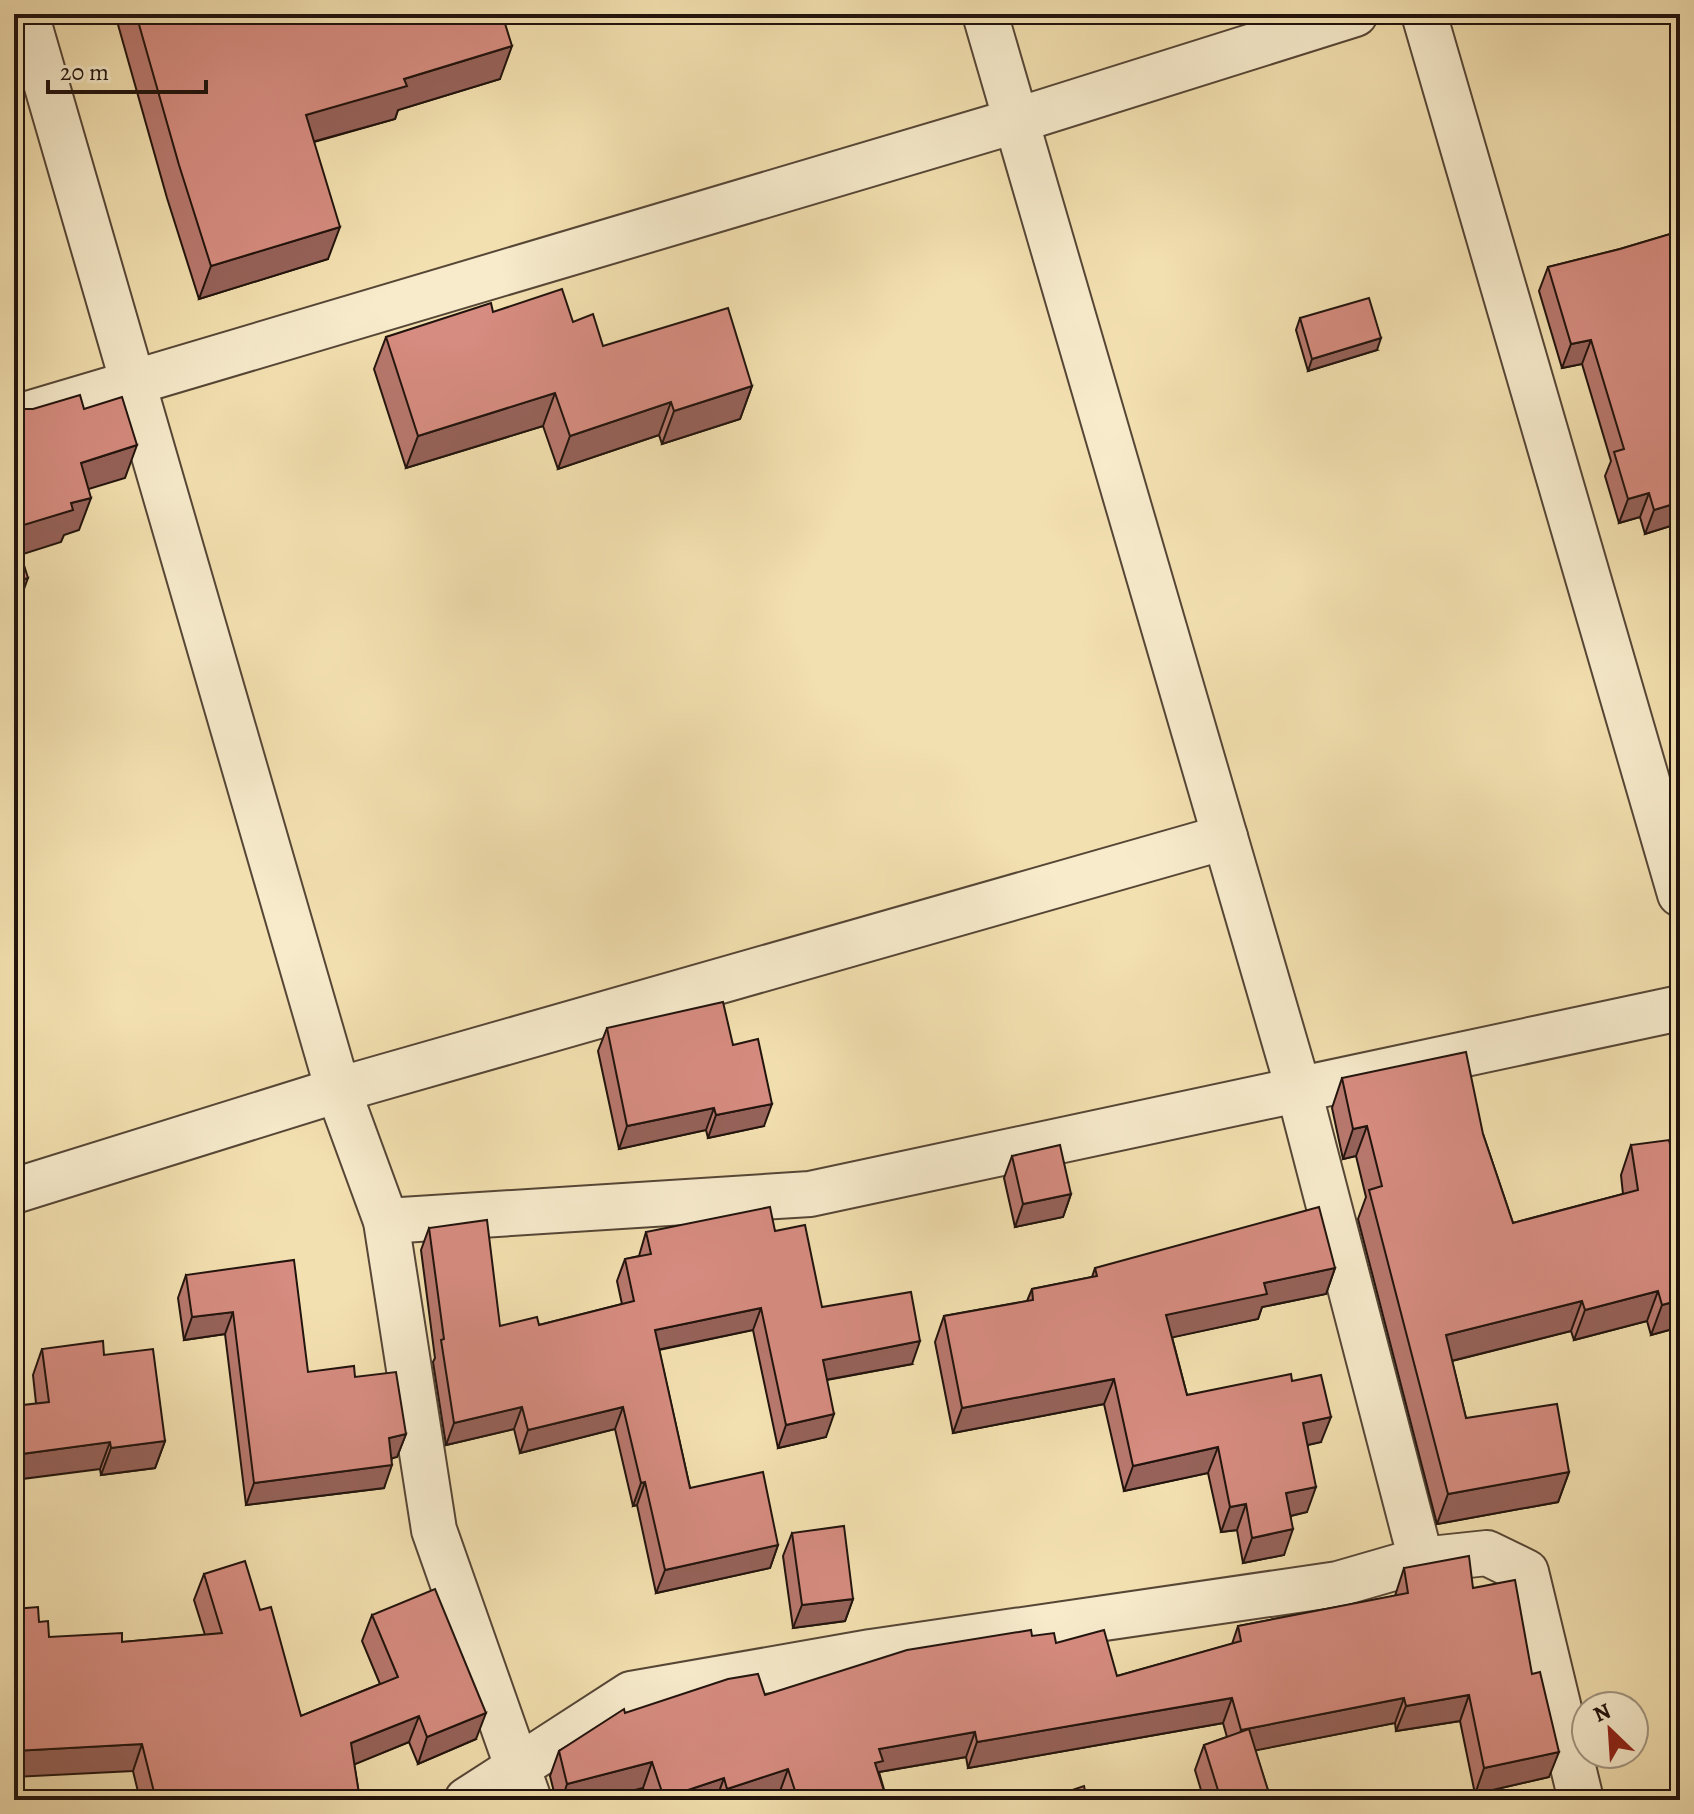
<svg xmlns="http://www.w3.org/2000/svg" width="1694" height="1814" viewBox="0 0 1694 1814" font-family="Alegreya,serif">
	<rect width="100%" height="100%" fill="#f3e0b0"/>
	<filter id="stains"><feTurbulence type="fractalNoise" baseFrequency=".0025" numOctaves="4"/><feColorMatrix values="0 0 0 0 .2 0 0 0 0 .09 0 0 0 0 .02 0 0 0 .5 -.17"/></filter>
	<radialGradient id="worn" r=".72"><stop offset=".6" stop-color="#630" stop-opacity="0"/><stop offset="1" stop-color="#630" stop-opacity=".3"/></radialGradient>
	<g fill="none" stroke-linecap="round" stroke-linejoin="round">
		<defs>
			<g id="street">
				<polyline points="26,14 338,1090 386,1221 434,1530 529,1800"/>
				<polyline points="985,14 1299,1091 1421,1560"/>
				<polyline points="1424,14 1680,894"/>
				<polyline points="14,418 1018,120 1355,14"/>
				<polyline points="14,1191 338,1090 1225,837"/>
				<polyline points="386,1221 810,1194 1680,1008"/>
				<polyline points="467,1800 631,1694 871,1652 1338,1584 1421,1560 1487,1553 1526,1572 1581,1800"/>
			</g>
		</defs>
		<use href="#street" stroke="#564636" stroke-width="48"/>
		<use href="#street" stroke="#f7ebcc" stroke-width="44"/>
	</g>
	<g fill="#b8786e" stroke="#21130d" stroke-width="2">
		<polygon points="115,14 502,14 500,79 398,110 395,119 314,142 328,259 199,299 167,198"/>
		<polygon points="1680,231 1680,523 1645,534 1640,517 1619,523 1605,476 1611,461 1582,364 1562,368 1539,291 1548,267 1620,249"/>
		<polygon points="493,312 573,322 603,346 752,386 740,419 662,444 659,435 558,469 543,426 406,468 374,369 386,337"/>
		<polygon points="1300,318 1377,350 1308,371 1296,330"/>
		<polygon points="607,1028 733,1045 764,1126 708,1138 706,1130 619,1149 598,1051"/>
		<polygon points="1342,1078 1483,1134 1513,1223 1623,1194 1621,1175 1631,1145 1680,1183 1680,1327 1651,1335 1647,1321 1574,1340 1571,1331 1452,1361 1466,1418 1569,1472 1558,1502 1437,1524 1358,1219 1366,1197 1356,1156 1343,1159 1332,1108"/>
		<polygon points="1012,1156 1071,1194 1063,1217 1015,1227 1004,1178"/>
		<polygon points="429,1228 500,1326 539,1325 622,1304 617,1281 625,1259 639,1256 646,1232 775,1231 822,1307 912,1364 827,1380 826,1437 778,1448 753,1330 659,1350 690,1488 778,1545 770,1568 656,1593 637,1505 633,1506 615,1429 520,1453 514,1429 446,1445 433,1362 435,1358 421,1250"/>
		<polygon points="1095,1268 1335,1268 1326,1294 1262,1307 1258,1319 1172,1337 1187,1395 1292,1381 1321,1442 1308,1445 1307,1512 1291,1516 1284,1555 1243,1563 1237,1530 1221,1532 1208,1473 1124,1491 1104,1404 953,1433 935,1342 944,1316 1027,1301 1032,1289 1092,1277"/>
		<polygon points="186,1275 308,1372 355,1377 406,1434 397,1457 392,1458 384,1488 246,1505 225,1334 184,1340 178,1298"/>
		<polygon points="42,1349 104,1355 165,1441 155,1468 101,1475 100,1469 36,1403 33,1375"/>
		<polygon points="792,1533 853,1599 845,1621 793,1628 783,1556"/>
		<polygon points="1404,1568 1473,1588 1549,1777 1475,1794 1460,1721 1396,1731 1395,1723 1255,1750 1271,1800 1204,1800 1195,1770 1204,1745 1227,1737 1223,1723 968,1768 966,1757 879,1772 887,1800 781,1800 779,1794 760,1800 647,1800 643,1788 595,1800 556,1800 550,1776 559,1751 625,1713 765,1695 1032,1636 1056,1643 1117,1676 1232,1644 1238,1626 1395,1596"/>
		<polygon points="204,1574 260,1610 301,1716 380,1684 362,1641 372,1615 476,1739 418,1764 409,1742 354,1764 360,1800 140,1800 133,1771 39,1622 49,1637 122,1642 205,1635 194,1600"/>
	</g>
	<g fill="#96625a" stroke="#21130d" stroke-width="2">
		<polygon points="512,46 500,79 398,110 395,119 294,147 306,115 404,79"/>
		<polygon points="340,227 328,259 199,299 211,266"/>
		<polygon points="1381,338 1377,350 1308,371 1312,359"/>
		<polygon points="1591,340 1582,364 1562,368 1571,344"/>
		<polygon points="752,386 740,419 662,444 674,411"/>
		<polygon points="555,393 543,426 406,468 418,436"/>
		<polygon points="671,402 659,435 558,469 570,436"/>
		<polygon points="137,445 125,478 69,495 81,463"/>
		<polygon points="1649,493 1640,517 1619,523 1628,499"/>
		<polygon points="91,498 79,530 64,535 61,542 14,557 14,528 71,503"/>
		<polygon points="1680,502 1680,523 1645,534 1654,510"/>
		<polygon points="28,578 16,611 14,611 14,582"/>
		<polygon points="772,1104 764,1126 708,1138 716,1115"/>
		<polygon points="714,1108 706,1130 619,1149 627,1126"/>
		<polygon points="1367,1126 1356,1156 1343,1159 1353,1129"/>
		<polygon points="1071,1194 1063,1217 1015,1227 1023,1204"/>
		<polygon points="1335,1268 1326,1294 1262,1307 1258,1319 1156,1341 1166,1315 1264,1283"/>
		<polygon points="1658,1291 1647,1321 1574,1340 1585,1310"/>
		<polygon points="1680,1300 1680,1327 1651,1335 1662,1305"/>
		<polygon points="1582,1301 1571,1331 1435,1365 1446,1335"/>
		<polygon points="761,1308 753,1330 647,1352 655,1330"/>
		<polygon points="233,1312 225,1334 184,1340 192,1317"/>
		<polygon points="20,1330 14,1346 14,1331"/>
		<polygon points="920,1341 912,1364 814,1382 823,1360"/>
		<polygon points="1114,1379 1104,1404 953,1433 962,1408"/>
		<polygon points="522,1407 514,1429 446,1445 454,1423"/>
		<polygon points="623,1407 615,1429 520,1453 528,1430"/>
		<polygon points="834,1414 826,1437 778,1448 786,1425"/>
		<polygon points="1331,1417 1321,1442 1294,1448 1303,1423"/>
		<polygon points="406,1434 397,1457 381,1461 389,1438"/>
		<polygon points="165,1441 155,1468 101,1475 111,1448"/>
		<polygon points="110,1442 100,1469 14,1480 14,1455"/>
		<polygon points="1218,1447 1208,1473 1124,1491 1133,1466"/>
		<polygon points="392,1465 384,1488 246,1505 254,1483"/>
		<polygon points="1569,1472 1558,1502 1437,1524 1448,1494"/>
		<polygon points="645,1482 637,1505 633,1506 641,1483"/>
		<polygon points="1316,1487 1307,1512 1277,1519 1286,1493"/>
		<polygon points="1246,1504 1237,1530 1221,1532 1230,1507"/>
		<polygon points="1293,1529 1284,1555 1243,1563 1252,1538"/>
		<polygon points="778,1545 770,1568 656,1593 665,1570"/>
		<polygon points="853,1599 845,1621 793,1628 802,1605"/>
		<polygon points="1469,1695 1460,1721 1396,1731 1406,1706"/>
		<polygon points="1232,1698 1223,1723 968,1768 977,1742"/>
		<polygon points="1404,1698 1395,1723 1232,1755 1241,1730"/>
		<polygon points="486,1713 476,1739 418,1764 427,1737"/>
		<polygon points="419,1716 409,1742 341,1770 351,1743"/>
		<polygon points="975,1732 966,1757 879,1772 866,1788 879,1749"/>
		<polygon points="142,1744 133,1771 14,1777 14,1751"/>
		<polygon points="1559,1752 1549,1777 1475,1794 1484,1768"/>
		<polygon points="652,1762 643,1788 595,1800 562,1800 567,1784"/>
		<polygon points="788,1769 779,1794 760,1800 723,1800 727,1789"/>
		<polygon points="724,1778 716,1800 663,1800 664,1798"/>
	</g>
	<g fill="#d68c80" stroke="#21130d" stroke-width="2">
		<polygon points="136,14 502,14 512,46 404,79 407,86 306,115 340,227 211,266 179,165"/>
		<polygon points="1680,231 1680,502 1654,510 1649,493 1628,499 1614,452 1624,449 1591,340 1571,344 1548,267 1620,249"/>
		<polygon points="562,289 573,322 593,314 603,346 728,308 752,386 674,411 671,402 570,436 555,393 418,436 386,337 491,303 493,312"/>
		<polygon points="1369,298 1381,338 1312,359 1300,318"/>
		<polygon points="80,395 84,409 122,397 137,445 81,463 91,498 71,503 73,510 14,528 14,410 19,409 33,409"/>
		<polygon points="14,533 28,578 14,582"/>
		<polygon points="723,1002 733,1045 758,1039 772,1104 716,1115 714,1108 627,1126 607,1028"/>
		<polygon points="1466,1052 1483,1134 1513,1223 1638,1190 1631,1145 1669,1140 1680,1183 1680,1300 1662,1305 1658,1291 1585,1310 1582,1301 1446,1335 1466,1418 1557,1404 1569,1472 1448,1494 1369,1190 1382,1186 1367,1126 1353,1129 1342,1078"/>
		<polygon points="1060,1145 1071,1194 1023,1204 1012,1156"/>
		<polygon points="770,1207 775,1231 805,1225 822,1307 911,1292 920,1341 823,1360 834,1414 786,1425 761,1308 655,1330 690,1488 763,1472 778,1545 665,1570 645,1482 641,1483 623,1407 528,1430 522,1407 454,1423 441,1340 444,1339 429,1228 487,1220 500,1326 537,1317 539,1325 634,1301 625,1259 651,1254 646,1232"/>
		<polygon points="1319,1207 1335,1268 1264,1283 1267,1294 1166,1315 1187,1395 1291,1374 1292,1381 1321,1375 1331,1417 1303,1423 1316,1487 1286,1493 1293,1529 1252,1538 1246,1504 1230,1507 1218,1447 1133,1466 1114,1379 962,1408 944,1316 1033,1300 1032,1289 1097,1276 1095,1268"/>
		<polygon points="294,1260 308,1372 354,1366 355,1377 396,1372 406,1434 389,1438 392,1465 254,1483 233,1312 192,1317 186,1275"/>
		<polygon points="14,1275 20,1330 14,1331"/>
		<polygon points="103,1341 104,1355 153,1349 165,1441 111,1448 110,1442 14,1455 14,1406 49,1402 42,1349"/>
		<polygon points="844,1526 853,1599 802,1605 792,1533"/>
		<polygon points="1469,1556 1473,1588 1515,1580 1532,1674 1540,1672 1559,1752 1484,1768 1469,1695 1406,1706 1404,1698 1241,1730 1232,1698 977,1742 975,1732 879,1749 883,1761 875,1763 887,1800 798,1800 788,1769 727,1789 724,1778 664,1798 652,1762 567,1784 559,1751 624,1709 625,1713 728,1679 758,1674 765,1695 907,1650 1031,1630 1032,1636 1054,1633 1056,1643 1104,1630 1117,1676 1241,1641 1238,1626 1408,1593 1404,1568"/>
		<polygon points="245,1561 260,1610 271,1607 301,1716 398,1677 372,1615 435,1589 486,1713 427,1737 419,1716 351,1743 360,1800 156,1800 142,1744 14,1751 14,1609 38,1607 39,1622 48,1621 49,1637 122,1633 122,1642 222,1633 204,1574"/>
		<polygon points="1249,1729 1271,1800 1221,1800 1204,1745"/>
		<polygon points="1084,1786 1087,1800 1043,1800"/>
	</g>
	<rect width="1694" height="1814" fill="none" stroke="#f3e0b0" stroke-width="48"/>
	<rect x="16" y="16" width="1662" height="1782" fill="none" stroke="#21130d" stroke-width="4"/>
	<rect x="24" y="24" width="1646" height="1766" fill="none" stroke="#21130d" stroke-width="2"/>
	<g transform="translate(1610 1730) rotate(335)"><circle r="38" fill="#f7ebcc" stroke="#a19580" stroke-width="2"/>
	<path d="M0-6L14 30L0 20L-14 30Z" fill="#8f2418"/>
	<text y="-12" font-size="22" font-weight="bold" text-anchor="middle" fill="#21130d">N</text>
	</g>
	<path d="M48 80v12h158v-12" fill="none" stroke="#21130d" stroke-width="4"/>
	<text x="60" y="80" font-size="24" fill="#21130d" stroke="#f7ebcc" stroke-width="6" paint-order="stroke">20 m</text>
	<rect width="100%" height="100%" filter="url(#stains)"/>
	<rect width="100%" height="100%" fill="url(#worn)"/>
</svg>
